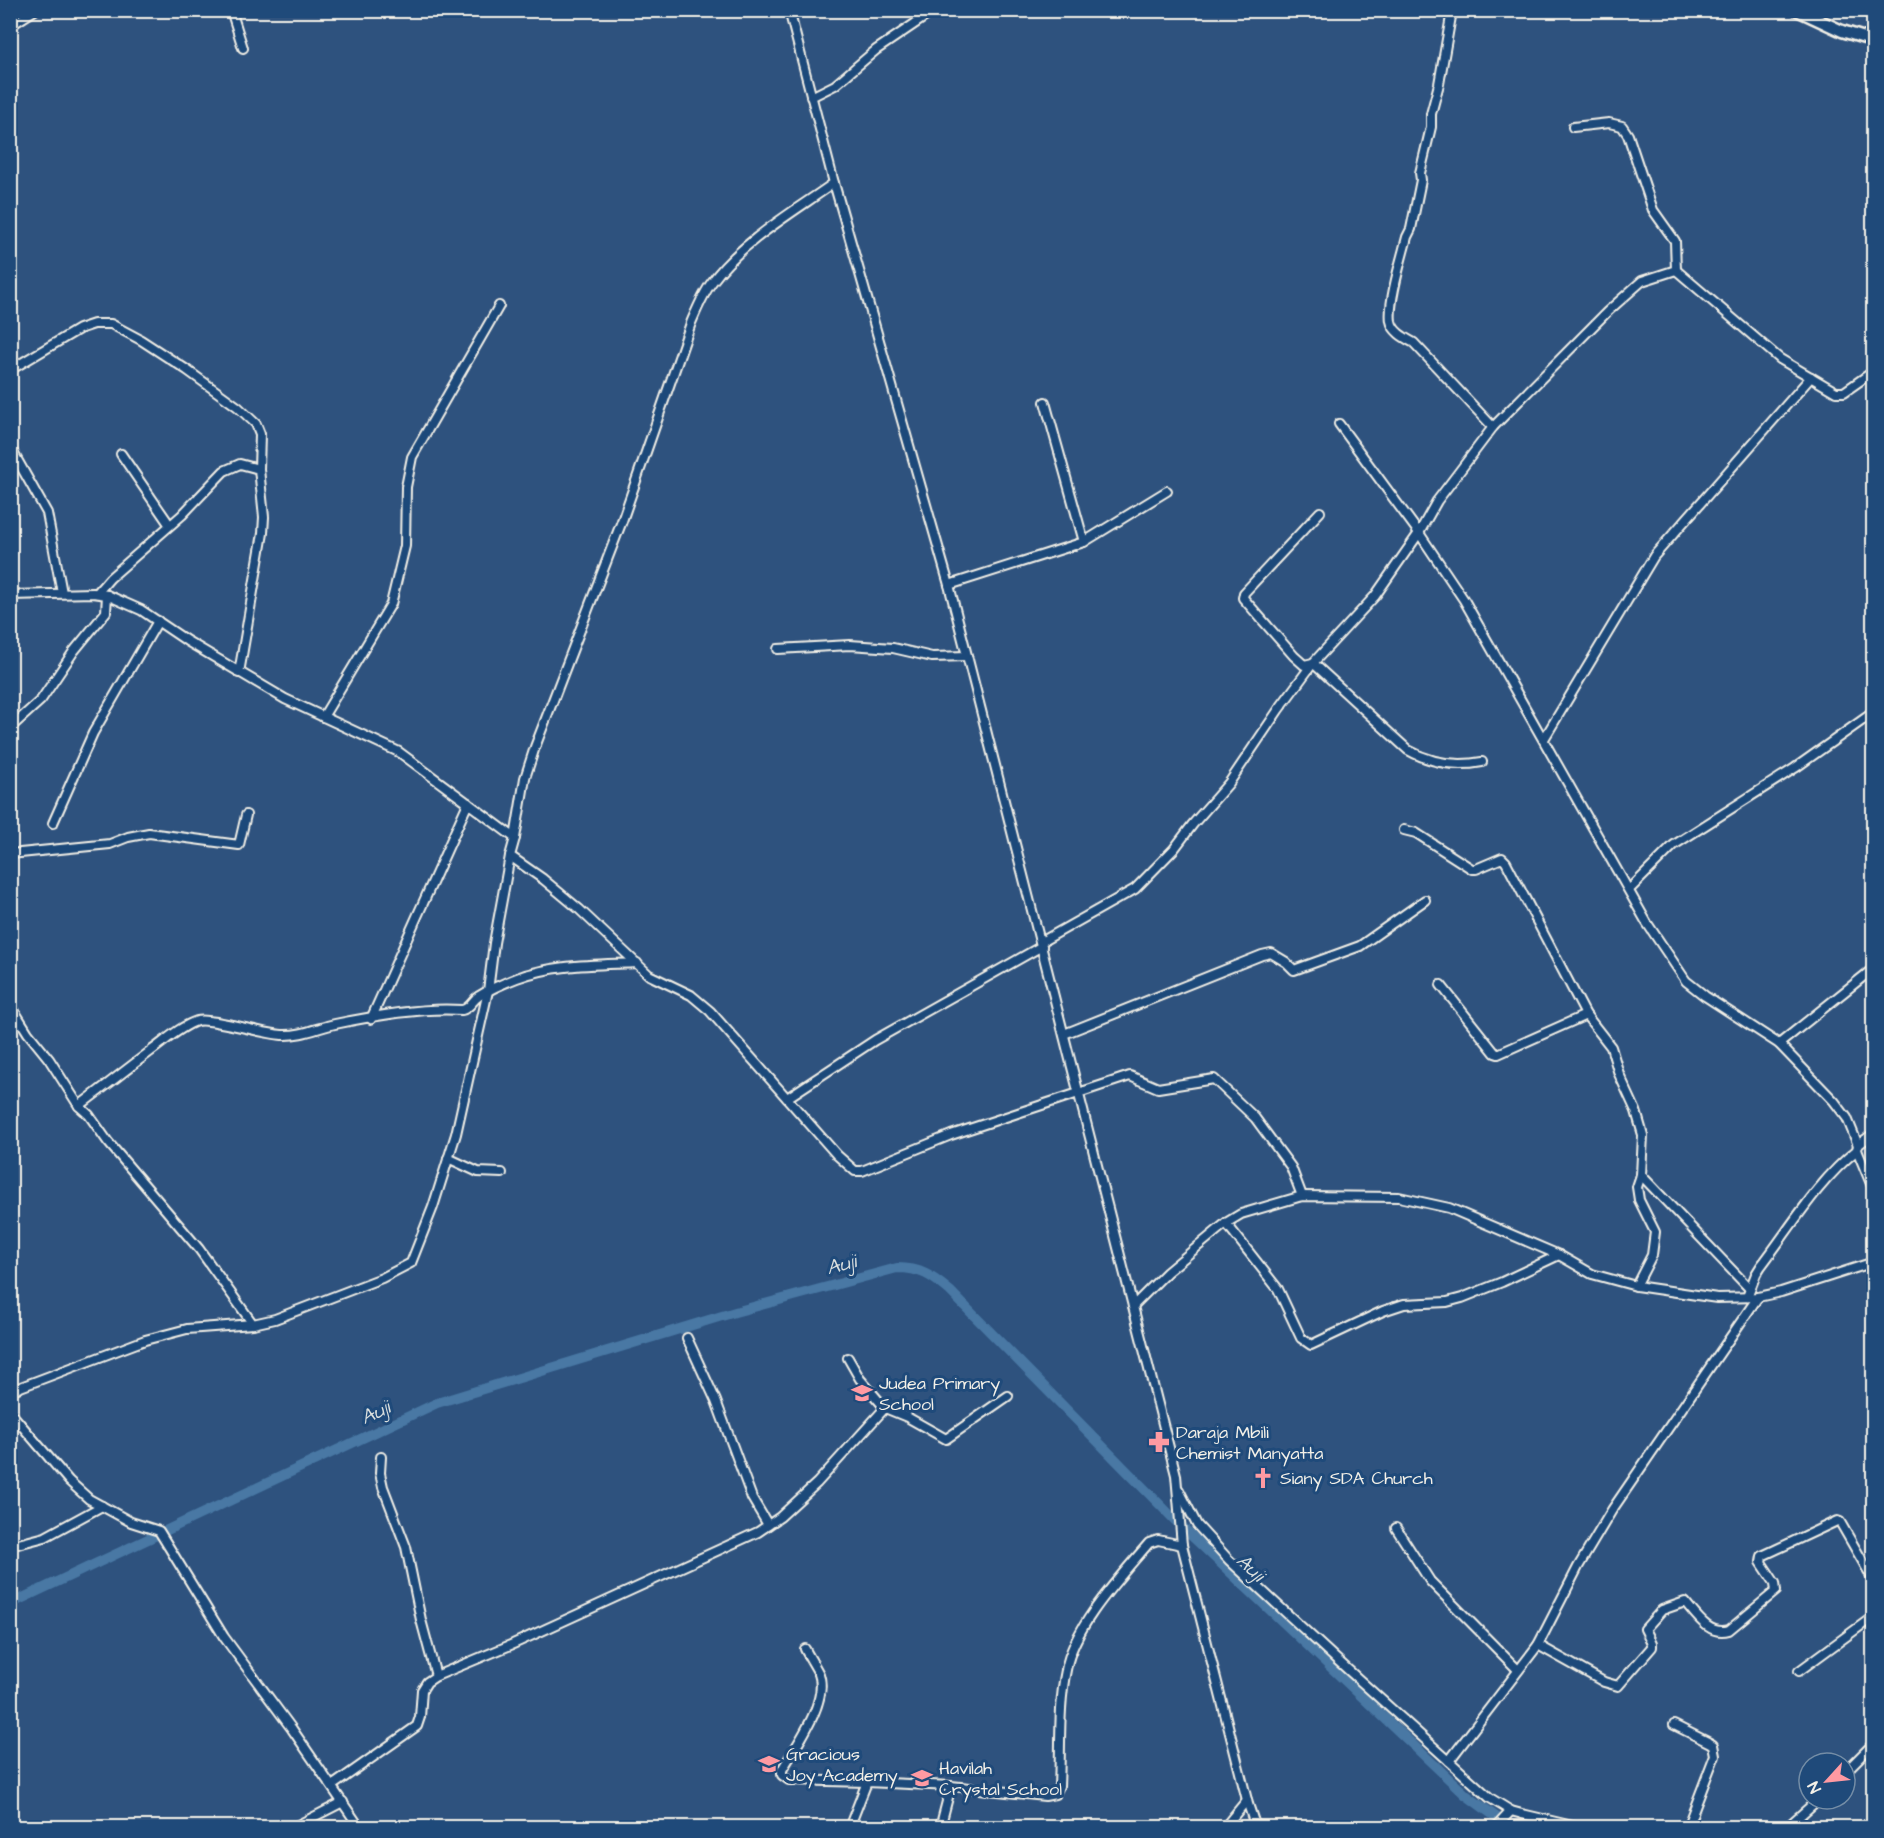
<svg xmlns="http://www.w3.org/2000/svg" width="1884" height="1838" viewBox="0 0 1884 1838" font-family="'Architects Daughter',sans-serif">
	<rect width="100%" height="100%" fill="#2e527e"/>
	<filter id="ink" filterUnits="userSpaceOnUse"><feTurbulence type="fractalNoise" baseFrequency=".0167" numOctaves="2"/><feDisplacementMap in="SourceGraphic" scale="12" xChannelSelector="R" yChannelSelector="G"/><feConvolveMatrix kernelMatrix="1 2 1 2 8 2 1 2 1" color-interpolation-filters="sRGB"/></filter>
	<g filter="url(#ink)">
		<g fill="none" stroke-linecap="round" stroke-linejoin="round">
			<path stroke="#4878a4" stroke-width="10" d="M10 1604 437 1403 735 1312 897 1268C921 1268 932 1276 950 1291L1174 1519 1466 1795 1503 1822 1519 1828"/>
			<defs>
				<g id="minor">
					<polyline points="231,10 243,48"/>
					<polyline points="789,10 834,183 949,585 1176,1475 1182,1545 1248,1804 1256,1828"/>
					<path d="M1452 11 1439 84 1431 114V127L1420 173 1421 180 1411 229 1407 237C1402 257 1388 302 1391 321 1393 332 1405 338 1414 343L1493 427"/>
					<polyline points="10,26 35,10"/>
					<polyline points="811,97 835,85 876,50 935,10"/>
					<polyline points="1676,270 1780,359 1836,392 1844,392 1874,371"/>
					<polyline points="10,370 79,329 94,324 111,324 141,340 187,370 238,407 256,424 260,434 259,469"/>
					<polyline points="1045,402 1084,542"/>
					<polyline points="1339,424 1419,533 1464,600 1647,923 1686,981 1705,996 1779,1044 1834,1101 1847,1118 1858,1145"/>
					<polyline points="10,447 47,513 62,593"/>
					<polyline points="121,454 169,524"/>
					<path d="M1320 512 1244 593 1243 598 1294 656 1304 665 1313 663 1408 750C1431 763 1456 767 1482 762"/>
					<polyline points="949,585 1084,542 1167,491"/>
					<polyline points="97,593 110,578 182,515 224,471 240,464 259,469 264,517 263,533 239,673"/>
					<polyline points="10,595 93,593 107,595 141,610 187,641 285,699 399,752 515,838 510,856 543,879 579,909 649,975 691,995 710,1011 837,1155 855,1171 862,1171 951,1135 1130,1076 1158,1088 1214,1079 1255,1118 1291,1167 1302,1196"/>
					<polyline points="778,649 850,645 893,648 932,657 967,656"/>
					<polyline points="323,717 391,604 405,546 406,487 412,457 499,306"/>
					<polyline points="10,728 41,700 74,651 106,612 107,595"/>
					<polyline points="1544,739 1654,556 1811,377"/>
					<polyline points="53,823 93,733 158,621"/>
					<polyline points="1404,830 1416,833 1472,869 1476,869 1502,858 1506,862 1586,1015 1611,1047 1619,1074 1636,1111 1643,1135 1641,1175 1637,1187 1639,1200 1655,1232 1652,1255 1636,1286"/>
					<path d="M515 838 525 778 535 747 622 521 691 323C697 309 703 294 712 282 741 242 795 211 834 183"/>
					<polyline points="10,854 110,844 128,837 149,833 239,845 246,815"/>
					<polyline points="1629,890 1674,845 1795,768 1874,712"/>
					<polyline points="1041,942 1135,889 1174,849 1193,824 1229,783 1279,709 1313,663 1375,596 1419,533 1437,501 1493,427 1607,312 1642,281 1676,270 1675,241 1653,210 1628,135 1622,126 1609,123 1573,127"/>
					<polyline points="1441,985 1495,1053 1498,1054 1586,1015"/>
					<polyline points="10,1004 28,1033 49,1059 79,1106 89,1115 108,1142 199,1249 253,1324"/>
					<polyline points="371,1019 468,803"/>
					<polyline points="1064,1034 1262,955 1271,953 1286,962 1294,970 1360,946 1425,900"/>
					<polyline points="1779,1044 1874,968"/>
					<polyline points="787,1098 875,1040 1042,946"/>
					<path d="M79 1106C103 1088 127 1069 151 1051 165 1041 181 1026 197 1021 209 1017 263 1034 282 1035 301 1036 317 1028 335 1024 374 1016 423 1007 462 1010 471 1008 472 1000 479 996 490 989 504 983 517 978 554 964 597 965 637 963"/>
					<polyline points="1874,1133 1858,1145 1857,1150 1874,1191"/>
					<polyline points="448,1158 478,1172 502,1173"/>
					<polyline points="1641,1175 1749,1288"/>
					<polyline points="1226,1223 1278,1289 1301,1338 1311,1345 1383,1311 1404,1304 1447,1302 1462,1298 1502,1282 1559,1255"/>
					<path d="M1747 1297 1756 1274 1761 1266C1791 1227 1818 1181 1857 1150"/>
					<polyline points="1133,1306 1167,1272 1226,1223 1241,1214 1302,1196 1399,1197 1449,1208 1559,1255 1592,1274 1636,1286 1717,1298 1758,1297 1781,1292 1874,1262"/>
					<polyline points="687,1338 716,1401 752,1498 768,1525"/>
					<polyline points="10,1391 145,1340 187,1329 253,1324 275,1319 382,1278 411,1263 433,1207 456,1134 488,991 494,943 510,856"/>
					<polyline points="885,1408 907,1417 946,1439 1008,1396"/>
					<polyline points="10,1412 69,1481 89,1499 131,1522 159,1531 224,1637 292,1729 360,1828"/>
					<polyline points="381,1457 380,1473 383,1487 406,1547 421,1620 436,1676"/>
					<polyline points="1179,1490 1197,1525 1229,1560 1335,1658 1490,1798 1511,1811 1522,1814 1581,1828"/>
					<polyline points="1396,1528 1430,1581 1518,1670"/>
					<polyline points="10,1546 45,1537 102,1506"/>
					<path d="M1538 1645 1604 1682 1618 1686 1652 1647V1643L1645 1629 1662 1610 1685 1602C1697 1616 1709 1636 1729 1630L1776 1591 1775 1583 1761 1562 1762 1556 1837 1521 1840 1522 1874 1581"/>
					<path d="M805 1649C809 1657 815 1666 819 1674 829 1702 795 1747 782 1770V1775L789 1780 867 1782"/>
					<polyline points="1799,1671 1874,1616"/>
					<polyline points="1674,1725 1710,1743 1713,1745 1715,1755 1687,1828"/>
					<polyline points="1449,1761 1538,1645 1578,1567 1612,1510 1758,1297"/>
					<polyline points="1845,1772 1874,1743"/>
					<polyline points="332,1786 417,1726 420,1717 422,1690 427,1682 436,1676 513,1644 758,1532 780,1517 817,1483 885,1408 860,1379 848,1358"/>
					<polyline points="292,1828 343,1802"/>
					<path d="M849 1828 867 1782 951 1786 1045 1796 1055 1794 1059 1786C1061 1748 1058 1707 1066 1670 1074 1625 1120 1577 1149 1543L1158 1540 1182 1545"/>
					<polyline points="940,1828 951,1786"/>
					<polyline points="1224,1828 1247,1800"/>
					<polyline points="1495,1828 1511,1811"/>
					<polyline points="1786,1828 1819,1799"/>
				</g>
				<polyline id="secondary" points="1797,10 1842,31 1874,41"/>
			</defs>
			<use href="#minor" stroke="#f4f1e8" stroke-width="12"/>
			<use href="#secondary" stroke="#f4f1e8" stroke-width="15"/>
			<use href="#minor" stroke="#1f4a7a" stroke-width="8"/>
			<use href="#secondary" stroke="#1f4a7a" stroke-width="10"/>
		</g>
	</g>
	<defs>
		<symbol id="school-bare" viewBox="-9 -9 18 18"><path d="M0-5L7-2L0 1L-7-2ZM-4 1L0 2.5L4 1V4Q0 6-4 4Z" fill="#ff9aa2" stroke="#1f4a7a" stroke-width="2.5" paint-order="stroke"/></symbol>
		<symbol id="pharmacy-bare" viewBox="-9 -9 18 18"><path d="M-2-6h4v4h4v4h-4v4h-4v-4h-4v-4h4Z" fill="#ff9aa2" stroke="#1f4a7a" stroke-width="2.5" paint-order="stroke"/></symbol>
		<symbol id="church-bare" viewBox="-9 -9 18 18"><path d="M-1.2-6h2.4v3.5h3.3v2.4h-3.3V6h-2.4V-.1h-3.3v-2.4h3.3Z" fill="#ff9aa2" stroke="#1f4a7a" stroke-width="2.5" paint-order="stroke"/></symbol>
	</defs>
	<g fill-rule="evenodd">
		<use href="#school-bare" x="847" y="1378" width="30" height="30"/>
		<use href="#pharmacy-bare" x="1144" y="1427" width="30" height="30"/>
		<use href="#church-bare" x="1248" y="1463" width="30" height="30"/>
		<use href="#school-bare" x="754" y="1749" width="30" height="30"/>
		<use href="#school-bare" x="907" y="1763" width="30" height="30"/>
	</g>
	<g text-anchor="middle" stroke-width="6" stroke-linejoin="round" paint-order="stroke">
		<g font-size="18" fill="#f4f1e8" stroke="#1f4a7a" text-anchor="start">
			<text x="879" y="1389">Judea Primary<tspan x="879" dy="21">School</tspan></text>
			<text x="1176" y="1438">Daraja Mbili<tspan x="1176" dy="21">Chemist Manyatta</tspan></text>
			<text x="1280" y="1484">Siany SDA Church</text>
			<text x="786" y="1760">Gracious<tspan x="786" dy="21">Joy Academy</tspan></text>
			<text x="939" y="1774">Havilah<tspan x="939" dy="21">Crystal School</tspan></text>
		</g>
		<g font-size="20" font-style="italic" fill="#dadfde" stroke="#1f4a7a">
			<text transform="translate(841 1264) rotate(-15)" y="7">Auji</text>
			<text transform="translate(375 1412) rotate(-25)" y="7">Auji</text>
			<text transform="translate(1251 1567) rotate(43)" y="7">Auji</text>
		</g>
	</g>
	<rect width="1884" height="1838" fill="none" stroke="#1f4a7a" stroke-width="36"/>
	<rect x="18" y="18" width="1848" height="1802" fill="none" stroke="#f4f1e8" stroke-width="2" filter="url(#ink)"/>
	<g transform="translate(1827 1781) rotate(243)"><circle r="28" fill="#1f4a7a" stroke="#748da6" stroke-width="1.5"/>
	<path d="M0-4.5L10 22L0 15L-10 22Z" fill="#ff9aa2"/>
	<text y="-9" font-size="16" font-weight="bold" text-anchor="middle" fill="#f4f1e8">N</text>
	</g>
</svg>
